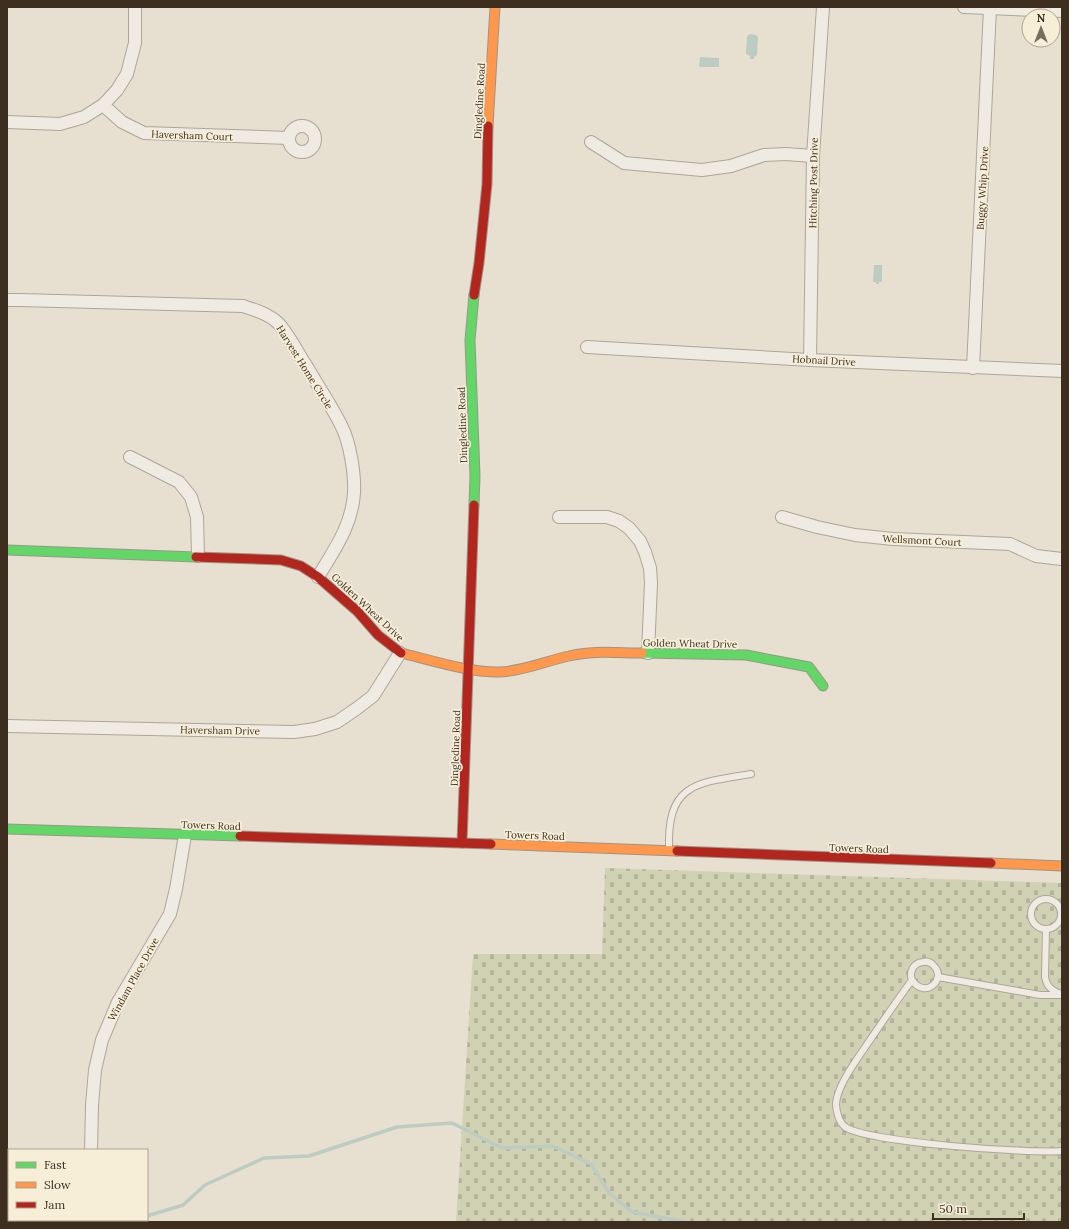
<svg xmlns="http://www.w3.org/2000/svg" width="1069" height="1229" viewBox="0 0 1069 1229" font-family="Lora,serif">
	<defs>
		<pattern id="cemetery-stones" width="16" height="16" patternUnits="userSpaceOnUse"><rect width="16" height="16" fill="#d1d1b3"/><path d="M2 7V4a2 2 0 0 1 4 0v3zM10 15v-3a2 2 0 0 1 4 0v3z" fill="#b4b49a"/></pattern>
	</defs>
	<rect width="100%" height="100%" fill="#e7e0d1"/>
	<polygon fill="url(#cemetery-stones)" points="605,868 1062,883 1062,1222 456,1222 473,954 602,954"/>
	<g fill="#bcccc2">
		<polygon points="749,34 756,35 758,37 757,55 754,57 754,59 750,59 750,56 746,54 747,37"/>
		<polygon points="700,57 719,58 719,67 699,67"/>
		<polygon points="874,265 882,265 882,282 879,282 879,284 876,284 876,282 873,282"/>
	</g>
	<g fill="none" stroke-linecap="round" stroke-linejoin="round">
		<g stroke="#bcccc2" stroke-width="3.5">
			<polyline points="147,1216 183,1205 205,1185 264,1158 309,1156 397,1127 452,1123 502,1148 553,1146 591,1164 610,1194 632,1212 687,1222"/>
			<polyline points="125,1222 132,1220"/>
		</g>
		<defs>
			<g id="lane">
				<path d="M669 850C667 784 694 783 751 774"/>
				<circle cx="1046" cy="914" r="15"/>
				<path d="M1046 929 1045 977C1047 987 1051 990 1061 994"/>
				<polyline points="938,977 1040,995 1062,995"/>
				<path d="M912 980C925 1000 947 979 934 966 931 962 927 961 923 962 913 963 909 972 912 980 898 999 885 1018 872 1037 861 1054 837 1084 836 1104 836 1110 839 1122 844 1126 861 1142 1032 1154 1062 1151"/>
			</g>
			<g id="street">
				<polyline points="964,7 1062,11"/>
				<polyline points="103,105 122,122 144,133 289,138"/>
				<polyline points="7,122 60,124 84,117 103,105 117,90 127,74 135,43 135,7"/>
				<circle cx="302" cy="139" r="13"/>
				<polyline points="591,142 624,163 702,170 731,166 764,155 786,154 813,156"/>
				<path d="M7 300H20L243 306C255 310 269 314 278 323 288 333 299 355 307 367 318 386 331 405 341 425 350 442 355 474 354 493 352 526 334 550 318 577"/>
				<polyline points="587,347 810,360 1062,371"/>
				<polyline points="810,360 813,156 823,7"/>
				<polyline points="973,368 990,8"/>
				<polyline points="130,457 179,482 191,497 197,517 198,556"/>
				<polyline points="559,517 607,517 619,521 629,528 640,541 645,552 650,568 651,583 648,653"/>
				<polyline points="782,517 817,527 855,535 893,539 1010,544 1036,556 1062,559"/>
				<polyline points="7,726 294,732 315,729 337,722 356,709 373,696 400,653"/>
				<polyline points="91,1150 92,1105 95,1070 102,1040 118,1002 170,914 176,889 185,835"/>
				<polyline points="91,1220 91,1222"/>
			</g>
			<g id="fast">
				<polyline points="474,505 475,476 470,340 474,295"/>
				<polyline points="7,550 196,557"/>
				<polyline points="642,653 746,655 809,667 823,686"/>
				<polyline points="7,829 240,836"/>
			</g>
			<g id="slow">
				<polyline points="488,126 495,7"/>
				<path d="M401 653C430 660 471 673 500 672 524 671 546 661 569 656 593 650 618 653 642 653"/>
				<polyline points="491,844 677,851"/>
				<polyline points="991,863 1062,866"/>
			</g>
			<g id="jam">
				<polyline points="474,295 479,263 487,184 488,126"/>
				<polyline points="196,557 281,560 301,566 318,577 357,611 378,635 401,653"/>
				<polyline points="240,836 491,844"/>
				<polyline points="462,843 474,505"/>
				<polyline points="677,851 991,863"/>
			</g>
		</defs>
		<use href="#lane" stroke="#ada599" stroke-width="8"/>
		<use href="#street" stroke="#ada599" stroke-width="14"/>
		<use href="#fast" stroke="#9c958a" stroke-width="11"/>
		<use href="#slow" stroke="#9c958a" stroke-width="11"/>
		<use href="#jam" stroke="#9c958a" stroke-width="11"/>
		<use href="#lane" stroke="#efebe3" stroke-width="6"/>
		<use href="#street" stroke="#efebe3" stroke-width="12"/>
		<use href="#fast" stroke="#63d668" stroke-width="9"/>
		<use href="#slow" stroke="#ff974d" stroke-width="9"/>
		<use href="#jam" stroke="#b3261e" stroke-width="9"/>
	</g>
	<g text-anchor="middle" stroke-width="3.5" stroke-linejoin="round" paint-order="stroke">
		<g font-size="10" fill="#3d2e20" stroke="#f7eed8">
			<text transform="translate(479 101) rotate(-87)" y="4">Dingledine Road</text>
			<text transform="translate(192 135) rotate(2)" y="4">Haversham Court</text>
			<text transform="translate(813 183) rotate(-89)" y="4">Hitching Post Drive</text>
			<text transform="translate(982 188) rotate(-87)" y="4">Buggy Whip Drive</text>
			<text transform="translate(824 360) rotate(3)" y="4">Hobnail Drive</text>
			<text transform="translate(305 367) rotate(58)" y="4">Harvest Home Circle</text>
			<text transform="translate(462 425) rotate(-92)" y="4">Dingledine Road</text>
			<text transform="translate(922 540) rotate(3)" y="4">Wellsmont Court</text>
			<text transform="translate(368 607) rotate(43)" y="4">Golden Wheat Drive</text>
			<text transform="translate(690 643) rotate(1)" y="4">Golden Wheat Drive</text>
			<text transform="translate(220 730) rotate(1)" y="4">Haversham Drive</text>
			<text transform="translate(455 748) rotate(-88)" y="4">Dingledine Road</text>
			<text transform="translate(211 825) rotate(2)" y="4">Towers Road</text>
			<text transform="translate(535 835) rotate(2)" y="4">Towers Road</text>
			<text transform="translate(859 848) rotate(2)" y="4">Towers Road</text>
			<text transform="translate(133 979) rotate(-61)" y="4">Windam Place Drive</text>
		</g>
	</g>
	<rect width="1069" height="1229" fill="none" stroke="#3d2e20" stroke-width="16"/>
	<rect x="8" y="1149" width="140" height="72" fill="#f7eed8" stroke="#ada18e"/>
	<rect x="16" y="1162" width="20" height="6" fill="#63d668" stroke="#ada18e"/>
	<text x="44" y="1169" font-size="12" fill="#3d2e20">Fast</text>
	<rect x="16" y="1182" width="20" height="6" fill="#ff974d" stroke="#ada18e"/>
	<text x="44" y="1189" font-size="12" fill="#3d2e20">Slow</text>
	<rect x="16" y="1202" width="20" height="6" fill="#b3261e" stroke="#ada18e"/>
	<text x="44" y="1209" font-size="12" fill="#3d2e20">Jam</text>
	<g transform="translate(1041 28)"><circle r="19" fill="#f7eed8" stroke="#ada18e"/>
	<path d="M0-3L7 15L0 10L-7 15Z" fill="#786c5e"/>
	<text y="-6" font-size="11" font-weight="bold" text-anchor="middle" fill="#3d2e20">N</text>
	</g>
	<path d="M933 1213v6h91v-6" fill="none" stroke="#3d2e20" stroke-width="2"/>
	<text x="939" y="1213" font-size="12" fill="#3d2e20" stroke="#f7eed8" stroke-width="3" paint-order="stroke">50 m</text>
</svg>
